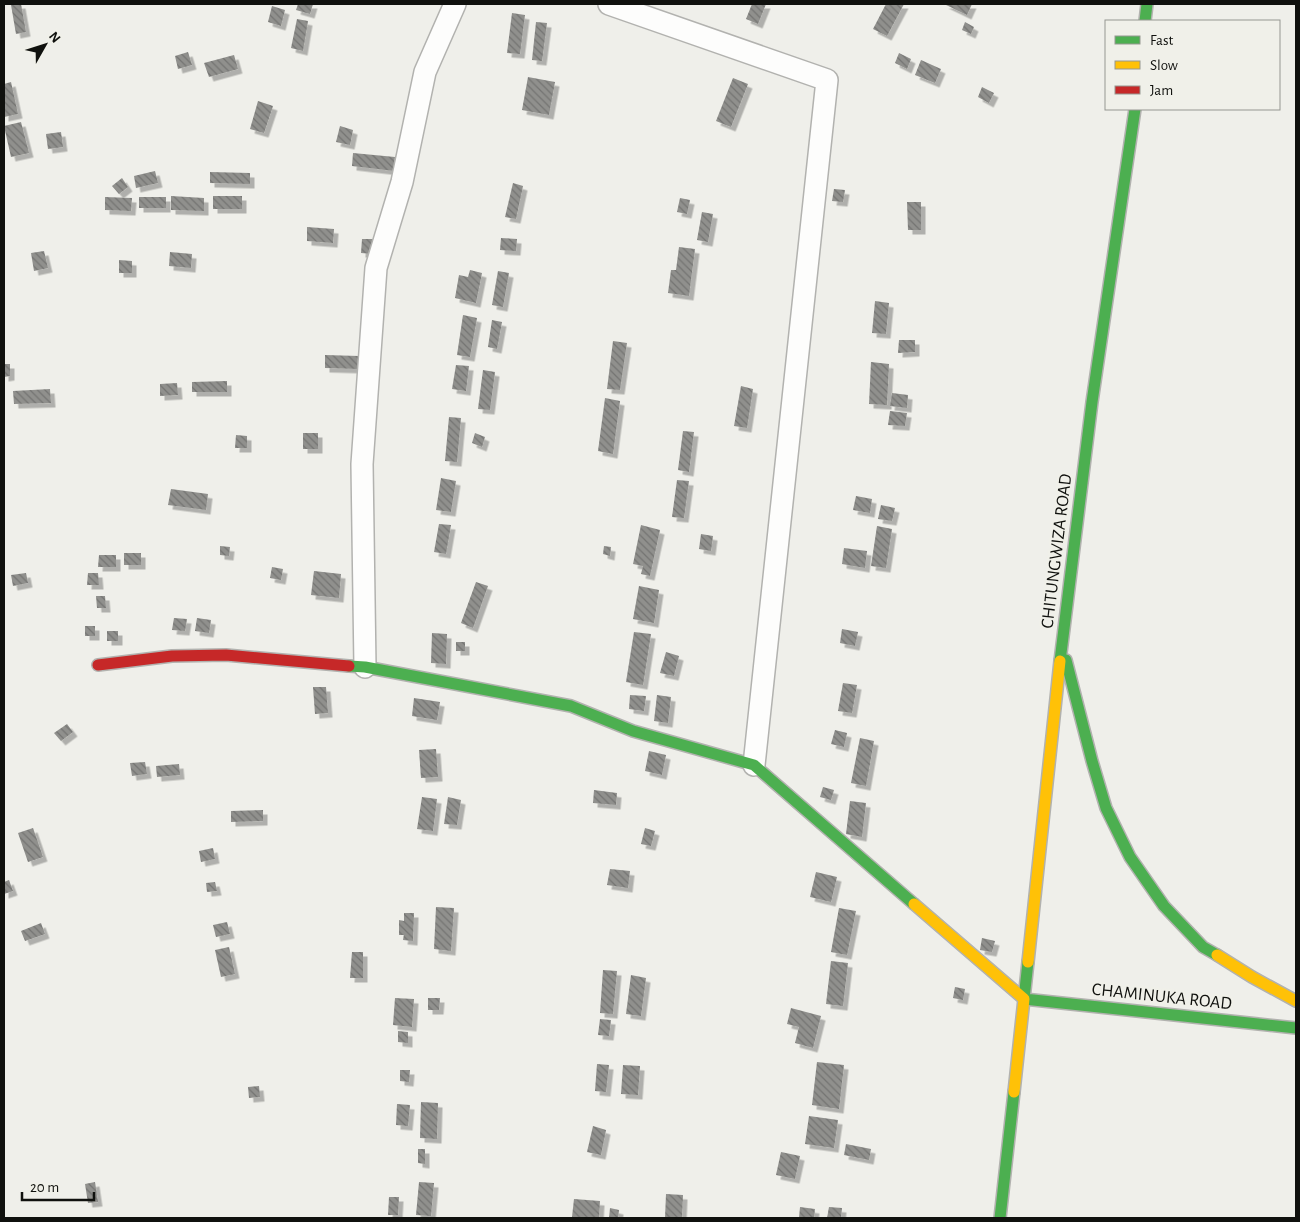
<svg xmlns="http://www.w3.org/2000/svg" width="1300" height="1222" viewBox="0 0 1300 1222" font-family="'Alegreya Sans',sans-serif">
	<defs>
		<pattern id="building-back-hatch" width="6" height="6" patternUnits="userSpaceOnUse" patternTransform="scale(1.25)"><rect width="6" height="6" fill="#90908d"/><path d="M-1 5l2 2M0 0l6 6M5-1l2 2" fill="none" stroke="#747472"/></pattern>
		<filter id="shadow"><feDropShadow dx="4.5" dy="4.5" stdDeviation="0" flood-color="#0004"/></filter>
	</defs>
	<rect width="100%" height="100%" fill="#efefea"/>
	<g fill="url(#building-back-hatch)" filter="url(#shadow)">
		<polygon points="21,4 26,32 16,34 11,5"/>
		<polygon points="298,4 313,4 310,14 296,10"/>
		<polygon points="752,4 766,4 758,24 746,19"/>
		<polygon points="886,4 904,4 887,36 873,29"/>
		<polygon points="944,4 972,4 967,15"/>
		<polygon points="272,6 285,10 281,26 268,22"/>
		<polygon points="512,13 525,15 520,54 507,53"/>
		<polygon points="297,19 308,21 303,51 291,48"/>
		<polygon points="536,22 547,23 542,61 532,60"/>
		<polygon points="965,22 974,27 971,34 962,30"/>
		<polygon points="188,52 192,65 178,69 175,56"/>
		<polygon points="899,53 911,59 907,69 895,63"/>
		<polygon points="234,55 238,69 209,77 204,63"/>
		<polygon points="921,60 941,69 935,83 915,75"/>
		<polygon points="528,77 555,82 549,115 522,110"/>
		<polygon points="733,78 748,84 731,127 716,121"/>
		<polygon points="11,82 18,114 4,117 4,84"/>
		<polygon points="982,87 994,93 989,103 978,97"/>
		<polygon points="258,101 273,106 264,133 250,129"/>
		<polygon points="21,122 29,153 11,157 4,126"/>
		<polygon points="340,126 353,130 350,145 336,142"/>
		<polygon points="61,132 63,147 48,149 46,134"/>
		<polygon points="353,153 395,157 394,171 352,166"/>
		<polygon points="155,171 158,183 136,188 134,176"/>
		<polygon points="210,172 250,173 250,184 210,183"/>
		<polygon points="122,178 128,187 119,194 112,186"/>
		<polygon points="513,183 523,186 516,219 505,217"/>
		<polygon points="834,189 845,190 843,202 832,201"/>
		<polygon points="171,196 204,198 204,211 171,210"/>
		<rect x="213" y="196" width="29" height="13"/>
		<polygon points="105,197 132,198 131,211 105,210"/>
		<rect x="139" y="197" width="27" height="11"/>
		<polygon points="680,198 690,200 687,214 677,212"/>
		<polygon points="907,202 921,202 921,230 908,230"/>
		<polygon points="702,212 713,214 708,242 697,240"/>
		<polygon points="307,227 334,229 333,243 307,241"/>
		<polygon points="501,238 517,239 516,251 500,250"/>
		<polygon points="362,239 373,239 373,254 361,253"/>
		<polygon points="679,247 695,249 689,296 668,293 671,270 676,270"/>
		<polygon points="44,251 48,268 34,271 31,253"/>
		<polygon points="170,252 192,254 191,268 169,266"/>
		<polygon points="119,260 132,261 132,273 119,273"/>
		<polygon points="470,270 482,273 476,303 455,298 459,275 468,277"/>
		<polygon points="498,271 509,273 503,307 492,305"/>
		<polygon points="875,301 889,303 886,334 872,333"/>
		<polygon points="463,315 477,318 470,357 457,355"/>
		<polygon points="492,320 502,322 497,349 488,347"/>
		<polygon points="899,340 915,340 915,352 898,353"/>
		<polygon points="613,341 627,343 620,390 607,389"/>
		<polygon points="325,355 359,356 359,369 325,368"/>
		<polygon points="871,362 889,364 887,405 869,404"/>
		<polygon points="4,364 10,364 10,376 4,377"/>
		<polygon points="456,365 469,366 466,391 452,389"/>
		<polygon points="483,370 495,372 490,410 478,409"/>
		<polygon points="227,381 227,392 192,392 192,382"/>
		<polygon points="177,383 178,395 160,396 160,384"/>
		<polygon points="741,386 753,389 747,428 734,426"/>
		<polygon points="50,389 51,403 14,404 13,391"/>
		<polygon points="892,393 908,395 907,408 890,406"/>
		<polygon points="605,398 620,401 613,454 598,451"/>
		<polygon points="890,411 907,413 905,426 888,425"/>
		<polygon points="449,417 461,418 457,462 445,461"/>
		<polygon points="683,431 694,432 689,472 678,470"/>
		<rect x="303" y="433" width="15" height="16"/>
		<polygon points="475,433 485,437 482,447 472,443"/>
		<polygon points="236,435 247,436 247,448 235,448"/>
		<polygon points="441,478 456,481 451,512 436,510"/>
		<polygon points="677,480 689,481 684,518 672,517"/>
		<polygon points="171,489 208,494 206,510 168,505"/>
		<polygon points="856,496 872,499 870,513 853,510"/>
		<polygon points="881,505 895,508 892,521 878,519"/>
		<polygon points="439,524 451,525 446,554 434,552"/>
		<polygon points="641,525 660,530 650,576 641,574 643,566 633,564"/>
		<polygon points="877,526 892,529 886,568 871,566"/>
		<polygon points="701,534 713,536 711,551 699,549"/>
		<polygon points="220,546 230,547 229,556 220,555"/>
		<polygon points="604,546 611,547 610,556 603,554"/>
		<polygon points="844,548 867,551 865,568 842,564"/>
		<rect x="124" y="553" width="17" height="12"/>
		<polygon points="99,555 116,555 116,567 98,567"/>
		<polygon points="272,567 283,569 281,580 270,578"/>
		<polygon points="314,571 341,574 339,598 311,595"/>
		<polygon points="26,573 28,583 13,586 11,575"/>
		<polygon points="88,573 98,573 99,585 87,585"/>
		<polygon points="476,582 488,586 473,628 461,623"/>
		<polygon points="639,586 659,590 654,623 633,619"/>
		<polygon points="96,596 105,596 106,608 97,608"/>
		<polygon points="174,618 187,619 185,631 172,630"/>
		<polygon points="197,618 211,620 209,633 195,631"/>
		<rect x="85" y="626" width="10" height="10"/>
		<polygon points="842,629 858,632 855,646 840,643"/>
		<rect x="107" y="631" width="11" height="10"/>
		<polygon points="634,632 651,634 643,685 626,682"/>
		<polygon points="432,633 447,634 446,664 431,663"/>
		<rect x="456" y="642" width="9" height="9"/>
		<polygon points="666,652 679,656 674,676 660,673"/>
		<polygon points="843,683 857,685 852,713 838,711"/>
		<polygon points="313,687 326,687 328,713 315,714"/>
		<polygon points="630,695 646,696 644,711 629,709"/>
		<polygon points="657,695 671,697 668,723 654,721"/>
		<polygon points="414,698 440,702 437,720 412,716"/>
		<polygon points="67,724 73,732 61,741 54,733"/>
		<polygon points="835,730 847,733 844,747 831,744"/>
		<polygon points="860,738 874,741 866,786 851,783"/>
		<polygon points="436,749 438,777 421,778 419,750"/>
		<polygon points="649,751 666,755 662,775 645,771"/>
		<polygon points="145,762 147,774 132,776 130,763"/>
		<polygon points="179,764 180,775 157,777 156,766"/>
		<polygon points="823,787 834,790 831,800 820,797"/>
		<polygon points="594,790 617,793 616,805 593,803"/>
		<polygon points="422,797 437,799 433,831 417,829"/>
		<polygon points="448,797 461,800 457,825 444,824"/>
		<polygon points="850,801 866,803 862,837 846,834"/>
		<polygon points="263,810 263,821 231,822 231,811"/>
		<polygon points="33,828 43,857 28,862 18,833"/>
		<polygon points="645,828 655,831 651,846 641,844"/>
		<polygon points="213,848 215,859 201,862 199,851"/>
		<polygon points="610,869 630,871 628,888 607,885"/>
		<polygon points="816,872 837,877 831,902 810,897"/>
		<polygon points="9,880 13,891 4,894 4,882"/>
		<polygon points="215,882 217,891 207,892 206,883"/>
		<polygon points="436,907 454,908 451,951 434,949"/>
		<polygon points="839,908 856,911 847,955 831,952"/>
		<polygon points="404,913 414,913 413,941 403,940 404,935 399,935 399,920 404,921"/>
		<polygon points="227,922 230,934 216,937 213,925"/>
		<polygon points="41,923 45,934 25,941 21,931"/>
		<polygon points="982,938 995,941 992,952 980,950"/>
		<polygon points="229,947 235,974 221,977 215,950"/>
		<polygon points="352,952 363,952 363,978 350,978"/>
		<polygon points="831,961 848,963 843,1006 826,1004"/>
		<polygon points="603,970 617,971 613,1014 600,1013"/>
		<polygon points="631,975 646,978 641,1016 626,1014"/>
		<polygon points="955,987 965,989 963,1000 953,998"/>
		<polygon points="395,998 414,999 412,1027 393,1025"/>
		<polygon points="428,998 440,998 439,1010 428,1010"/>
		<polygon points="791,1008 821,1016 813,1048 795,1043 799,1027 787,1024"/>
		<polygon points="600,1019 611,1020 609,1036 598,1035"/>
		<polygon points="398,1031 408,1032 408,1043 398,1042"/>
		<polygon points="817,1062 844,1065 839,1109 812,1105"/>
		<polygon points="597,1064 609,1065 606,1092 595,1091"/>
		<polygon points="623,1065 640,1066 638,1095 621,1094"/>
		<polygon points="400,1070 410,1070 409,1082 400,1081"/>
		<polygon points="259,1086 260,1097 249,1098 248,1087"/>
		<polygon points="421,1102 438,1103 437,1139 420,1138"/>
		<polygon points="397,1104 410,1105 408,1126 396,1125"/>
		<polygon points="809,1116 838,1120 834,1148 805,1144"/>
		<polygon points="593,1126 606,1130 601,1155 587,1152"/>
		<polygon points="846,1144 871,1149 869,1160 844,1155"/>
		<polygon points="418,1149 425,1149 425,1164 418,1163"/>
		<polygon points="781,1152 800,1156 795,1179 776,1175"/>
		<polygon points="95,1182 98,1202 88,1203 85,1184"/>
		<polygon points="419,1182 434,1183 431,1216 416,1215"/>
		<polygon points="666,1194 683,1195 682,1218 665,1218"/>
		<polygon points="389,1197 399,1197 398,1215 388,1215"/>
		<polygon points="574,1199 600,1201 599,1218 572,1217"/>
		<polygon points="800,1207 815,1209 814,1218 799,1218"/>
		<polygon points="829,1207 842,1208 841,1218 827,1218"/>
		<polygon points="610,1208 619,1210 618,1218 609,1218"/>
	</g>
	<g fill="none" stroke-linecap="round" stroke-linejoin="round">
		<defs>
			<g id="street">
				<polyline points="609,4 827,80 754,765"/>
				<polyline points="365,667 362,464 376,268 402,182 425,72 455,4"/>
			</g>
			<g id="fast">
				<polyline points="1145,21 1147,4"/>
				<polyline points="1066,660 1092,761 1106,808 1130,857 1164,906 1203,947 1217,955"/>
				<polyline points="1060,661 1092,402 1135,109"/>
				<polyline points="349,666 365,667 571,706 633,731 754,765 914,904"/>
				<polyline points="1028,962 1024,999 1296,1028"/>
				<polyline points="1000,1218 1014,1092"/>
			</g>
			<g id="slow">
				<polyline points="914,904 1024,999 1014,1092"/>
				<polyline points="1217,955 1252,977 1296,1001"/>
				<polyline points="1028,962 1060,661"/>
			</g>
			<polyline id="jam" points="98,665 172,656 226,655 349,666"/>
		</defs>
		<use href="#street" stroke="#b2b2af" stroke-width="24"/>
		<use href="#fast" stroke="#b2b2af" stroke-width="14"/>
		<use href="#slow" stroke="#b2b2af" stroke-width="14"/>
		<use href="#jam" stroke="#b2b2af" stroke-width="14"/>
		<use href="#street" stroke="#fdfdfc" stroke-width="21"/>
		<use href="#fast" stroke="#4caf50" stroke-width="11"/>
		<use href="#slow" stroke="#ffc107" stroke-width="11"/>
		<use href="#jam" stroke="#c62828" stroke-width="11"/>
	</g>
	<g text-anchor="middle" stroke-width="5" stroke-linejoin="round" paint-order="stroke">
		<g font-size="18" fill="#10110e" stroke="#f0f0e9">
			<text transform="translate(1056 551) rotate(-83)" y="6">CHITUNGWIZA ROAD</text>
			<text transform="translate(1162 996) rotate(6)" y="6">CHAMINUKA ROAD</text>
		</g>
	</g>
	<rect width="1300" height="1222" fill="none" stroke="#10110e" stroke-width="10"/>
	<rect x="1105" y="20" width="175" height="90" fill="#f0f0e9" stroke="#969791"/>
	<rect x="1115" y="36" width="25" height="8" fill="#4caf50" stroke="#969791"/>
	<text x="1150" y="45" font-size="15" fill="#10110e">Fast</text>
	<rect x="1115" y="61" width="25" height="8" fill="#ffc107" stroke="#969791"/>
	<text x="1150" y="70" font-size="15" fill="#10110e">Slow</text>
	<rect x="1115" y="86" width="25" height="8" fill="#c62828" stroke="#969791"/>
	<text x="1150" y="95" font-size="15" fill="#10110e">Jam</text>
	<g transform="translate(45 45) rotate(51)" stroke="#f0f0e9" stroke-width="4" paint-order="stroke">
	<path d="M0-4L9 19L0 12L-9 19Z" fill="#10110e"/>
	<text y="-8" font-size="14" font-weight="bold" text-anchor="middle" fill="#10110e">N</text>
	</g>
	<path d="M22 1192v8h72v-8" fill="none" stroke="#10110e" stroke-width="2.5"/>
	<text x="30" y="1192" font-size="15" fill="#10110e" stroke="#f0f0e9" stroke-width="4" paint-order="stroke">20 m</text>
</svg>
